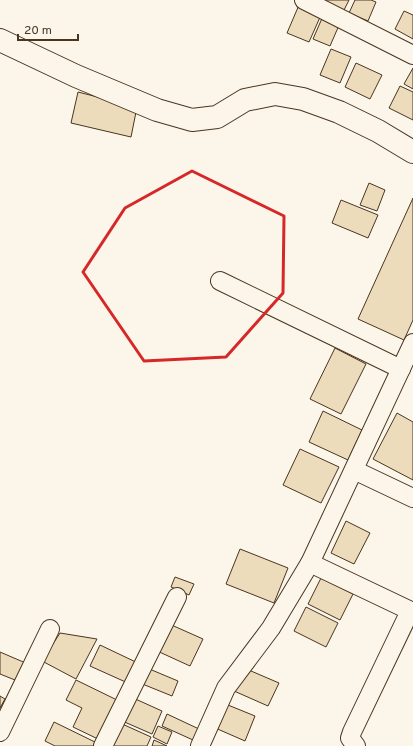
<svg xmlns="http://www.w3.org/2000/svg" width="413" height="746" viewBox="0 0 413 746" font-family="Overpass,sans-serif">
	<rect width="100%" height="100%" fill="#fbf6e9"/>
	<g fill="#ecdcbc" stroke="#4a3520">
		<polygon points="326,0 349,0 342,14 324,5"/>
		<polygon points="355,0 371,0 376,2 368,21 349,13"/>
		<polygon points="299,5 321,15 309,42 287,33"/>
		<polygon points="404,11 413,15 413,39 395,29"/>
		<polygon points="323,16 340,23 330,46 313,39"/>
		<polygon points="331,49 351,57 340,83 320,75"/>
		<polygon points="356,63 382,75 370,99 345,87"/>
		<polygon points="413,68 413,89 404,84"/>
		<polygon points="400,86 413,92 413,120 389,108"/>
		<polygon points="78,92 137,107 131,137 71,123"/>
		<polygon points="369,183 385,190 377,211 360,205"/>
		<polygon points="413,198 413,320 404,340 358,319"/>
		<polygon points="341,200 378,215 368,238 332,223"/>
		<polygon points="335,348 366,364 341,414 310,399"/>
		<polygon points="323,411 362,430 348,460 309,442"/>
		<polygon points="397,413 413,422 413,480 373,459"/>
		<polygon points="300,449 339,467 321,503 283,485"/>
		<polygon points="346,521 370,533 354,564 331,553"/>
		<polygon points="240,549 288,568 274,603 226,584"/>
		<polygon points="175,577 194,584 189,595 171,587"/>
		<polygon points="321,578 353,594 340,620 308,604"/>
		<polygon points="306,607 338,623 326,647 294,631"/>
		<polygon points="167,623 203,639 190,666 155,650"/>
		<polygon points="60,633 97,639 76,679 42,661"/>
		<polygon points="100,645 140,664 130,684 90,666"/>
		<polygon points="0,652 28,664 20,682 0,674"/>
		<polygon points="147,668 178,681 172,696 140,683"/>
		<polygon points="244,668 279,683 268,706 234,691"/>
		<polygon points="76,680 117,700 98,739 73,727 82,708 66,700"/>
		<polygon points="0,696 5,699 0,708"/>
		<polygon points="131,697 162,711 152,734 120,720"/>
		<polygon points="223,703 255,716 245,741 213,727"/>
		<polygon points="167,714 199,729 193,740 162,726"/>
		<polygon points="54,722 97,743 96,746 55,746 45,741"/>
		<polygon points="120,723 151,737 147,746 110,746"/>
		<polygon points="158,726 172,732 167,744 153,737"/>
		<polygon points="154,740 167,746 152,746"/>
	</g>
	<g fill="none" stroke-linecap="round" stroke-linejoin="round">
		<defs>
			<g id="minor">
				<polyline points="304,0 413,55"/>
				<polyline points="220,281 401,369"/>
				<polyline points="354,470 413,498"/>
				<polyline points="310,563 413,612"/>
				<polyline points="0,732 50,629"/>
				<polyline points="103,746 177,597"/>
				<polyline points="200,746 226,688 271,628 310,563 413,343"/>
				<polyline points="356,746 350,738 352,732 410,611"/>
			</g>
			<polyline id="tertiary" points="0,40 76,76 157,110 192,120 217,117 245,100 275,94 303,99 339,112 378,131 413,152"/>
		</defs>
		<use href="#minor" stroke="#4a3520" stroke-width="20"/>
		<use href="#tertiary" stroke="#4a3520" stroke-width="24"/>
		<use href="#minor" stroke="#fbf6e9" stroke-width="18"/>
		<use href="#tertiary" stroke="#fbf6e9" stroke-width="22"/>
	</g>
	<path fill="none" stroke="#d62828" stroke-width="3" stroke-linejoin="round" d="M192 171 284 216 283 293 226 357 144 361 83 272 125 208Z"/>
	<path d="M18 34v6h60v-6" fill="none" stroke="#4a3520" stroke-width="2"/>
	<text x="24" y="34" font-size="12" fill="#4a3520" stroke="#fbf6e9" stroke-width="3" paint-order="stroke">20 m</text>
</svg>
